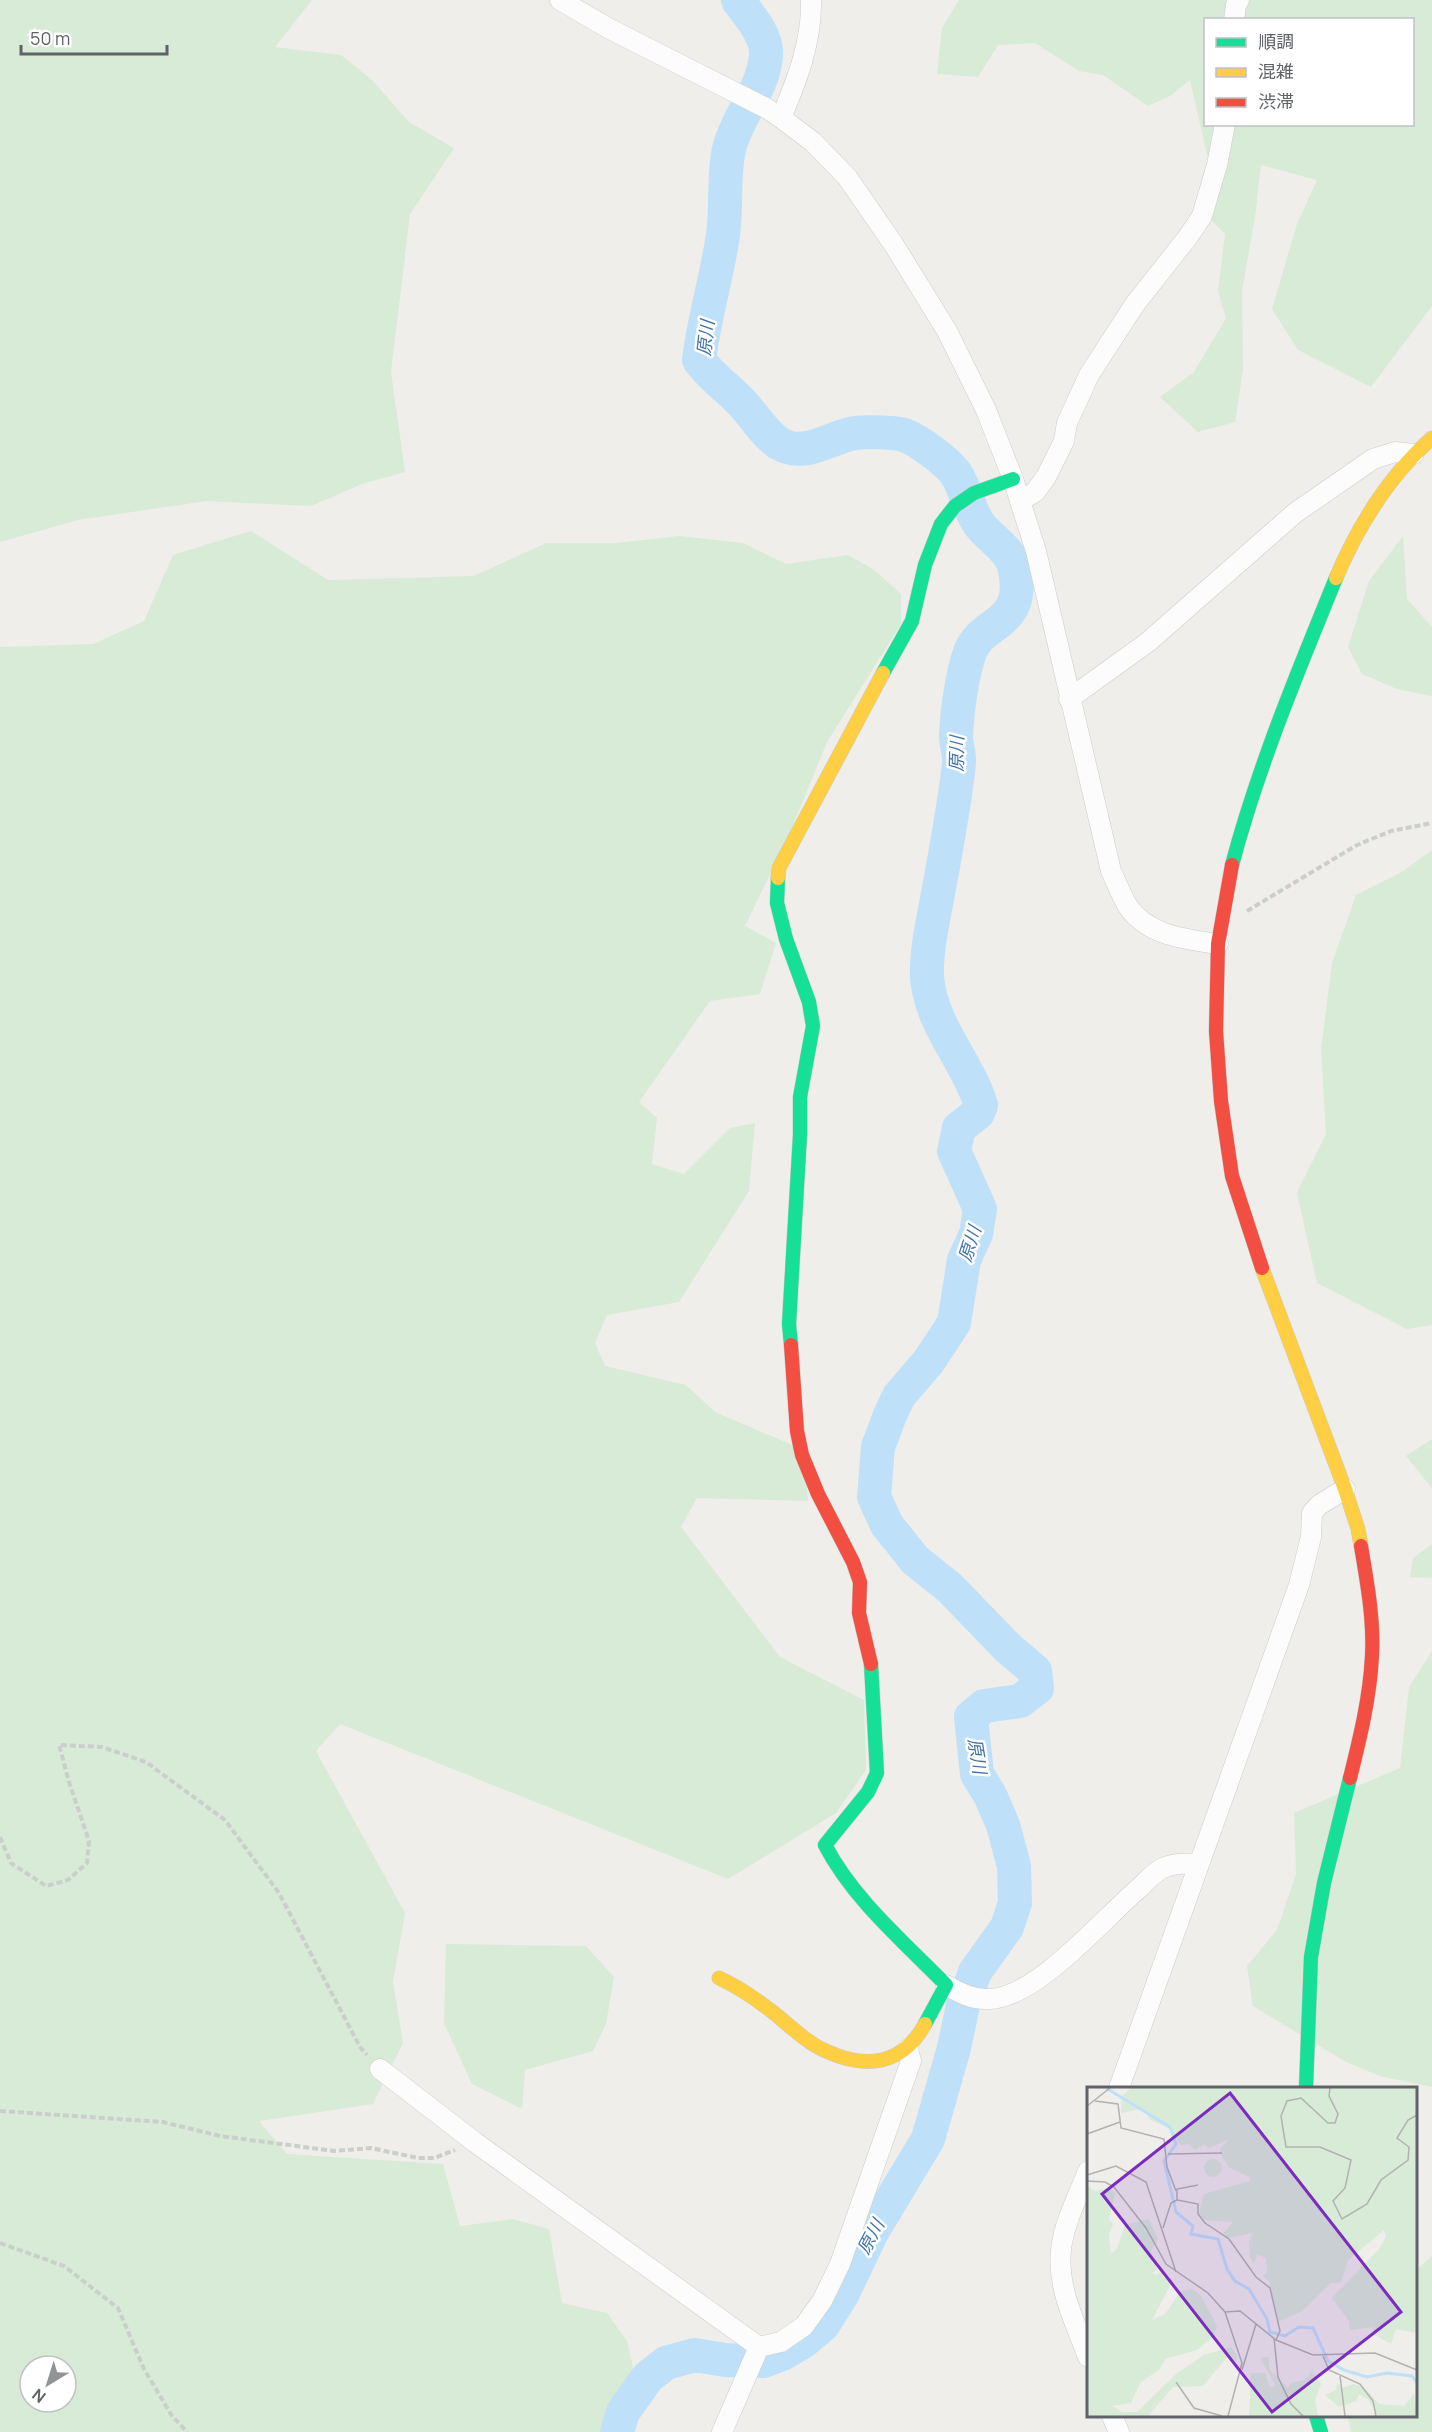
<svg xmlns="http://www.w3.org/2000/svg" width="1432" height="2432" viewBox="0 0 1432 2432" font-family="Manrope,'Noto Sans JP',sans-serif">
	<rect width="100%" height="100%" fill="#efeeea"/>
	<g fill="#d8ebd6" fill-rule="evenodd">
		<polygon points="0,0 312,0 275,47 341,55 372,80 409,122 454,148 410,214 391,372 405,472 362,484 311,506 206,501 78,520 0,542"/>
		<path d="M959 0H1432V306L1371 387 1298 350 1272 309 1297 224 1317 180 1261 165 1255 217 1242 291 1243 370 1235 422 1198 432 1160 397 1194 372 1226 318 1218 291 1225 234 1211 220 1208 159 1190 80 1170 96 1148 106 1103 75 1079 71 1035 43 998 45 978 77 937 74 942 28ZM1206 20H1412V124H1206Z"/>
		<path d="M251 531 328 580 474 576 546 543H615L679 536 743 543 786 564 848 555 873 569 901 594V624L827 742 789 835 745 926 776 943 760 994 710 1001 639 1102 657 1118 652 1164 684 1174 730 1128 755 1123 749 1191 679 1302 607 1315 595 1343 605 1366 686 1385 715 1412 804 1450 808 1501 697 1498 681 1527 780 1657 864 1700 866 1770 836 1813 728 1879 340 1724 316 1751 405 1913 393 1982 403 2043 373 2104 259 2121 287 2154 443 2164 460 2226 513 2219 549 2229 562 2303 607 2313 627 2341 633 2367 635 2423 633 2432H0V647L93 644 144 621 173 555ZM30 2366H66V2402H30Z"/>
		<polygon points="1403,536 1407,599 1432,627 1432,696 1397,689 1362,674 1348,647 1369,581"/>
		<polygon points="1432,850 1432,1325 1407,1329 1317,1283 1297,1193 1326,1134 1321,1049 1332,963 1356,895 1402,872"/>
		<polygon points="1432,1439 1432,1488 1406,1456"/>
		<polygon points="1432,1544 1432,1578 1410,1577 1413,1558"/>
		<polygon points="1432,1651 1432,2087 1380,2076 1346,2062 1253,2006 1247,1966 1277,1930 1296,1874 1294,1813 1400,1768 1409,1687"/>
		<polygon points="446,1944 586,1946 614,1977 606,2024 593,2051 525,2070 522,2109 472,2084 444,2023"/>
		<polygon points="1432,2256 1432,2432 1351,2432 1348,2416 1416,2416 1416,2270"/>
	</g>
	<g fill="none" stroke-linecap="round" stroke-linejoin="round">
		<path stroke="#bfe0f9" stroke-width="34" d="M617 2432 623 2412 648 2377 666 2363 695 2355 725 2360 764 2361 782 2354 804 2341 823 2325 842 2295 872 2232 928 2139 954 2048 963 2005 975 1972 1007 1927 1015 1903 1014 1866 1003 1825 990 1795 977 1774 971 1717 984 1706 1020 1701 1037 1688 1035 1671 1008 1648 950 1588 915 1560 887 1525 874 1497 878 1447 890 1415 899 1396 929 1361 954 1323 964 1260 976 1234 980 1209 954 1151 959 1128 978 1113 981 1105C967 1060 931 1026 927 977 926 948 934 917 939 888 945 857 950 826 955 795 956 784 959 771 959 760 959 752 956 744 956 736 957 711 962 675 970 652 982 620 1026 626 1015 570 1012 550 990 539 979 524 968 508 966 489 956 474 949 463 917 439 904 435 893 432 861 431 850 434 831 439 807 454 787 447 768 441 755 416 741 402 727 387 711 377 699 360 704 318 717 277 723 235 727 206 723 177 729 149 737 116 763 90 766 56 768 36 749 16 738 0"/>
		<defs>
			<g id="street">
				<path d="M560 0 608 28 766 108 781 118 813 142 847 177 894 245 947 331 986 410 1013 479 1036 551 1111 871C1116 882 1121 894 1127 905 1147 936 1185 939 1218 944"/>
				<polyline points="1234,20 1236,5 1239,0"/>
				<path d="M781 118C797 80 812 42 811 0"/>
				<polyline points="1020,501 1035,492 1046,477 1064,441 1067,423 1089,375 1135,304 1188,237 1202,216 1217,165 1225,124"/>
				<polyline points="1069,699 1148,642 1295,513 1373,459 1395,452 1414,454"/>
				<path d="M946 1985C959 1993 973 2000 989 1999 1035 1999 1103 1919 1138 1889 1145 1883 1154 1872 1163 1868 1174 1863 1186 1863 1199 1864"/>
				<polyline points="380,2069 476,2143 759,2347"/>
				<polyline points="1119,2088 1299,1585 1311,1537 1312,1513 1319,1505 1345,1489"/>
				<path d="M1088 2171C1079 2194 1063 2225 1061 2250 1057 2288 1075 2322 1088 2357"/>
				<polyline points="1112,2416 1119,2432"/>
				<polyline points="722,2432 759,2347 781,2342 804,2326 822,2301 840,2264 911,2061 908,2049"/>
			</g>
			<g id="fast">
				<polyline points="883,673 912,621 925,565 941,524 955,506 974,493 1013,479"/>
				<path d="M1232 865C1258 767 1298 671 1336 578"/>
				<polyline points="778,878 777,903 786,939 809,1002 813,1026 800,1097 800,1135 789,1324 791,1345"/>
				<path d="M871 1664 877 1773 868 1792 825 1845C853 1899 904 1942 946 1985L925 2024"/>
				<polyline points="1306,2088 1311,1957 1324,1883 1350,1778"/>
				<polyline points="1316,2416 1321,2432"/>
			</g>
			<g id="slow">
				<path d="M1336 578C1358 526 1390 475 1432 438"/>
				<polyline points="778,878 779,868 883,673"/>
				<polyline points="1262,1268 1345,1489 1358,1529 1361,1546"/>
				<path d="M719 1978C739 1987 756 1999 774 2013 790 2026 807 2043 826 2051 867 2070 903 2064 925 2024"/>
			</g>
			<g id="jam">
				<polyline points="1232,865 1218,944 1216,1031 1221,1101 1232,1176 1262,1268"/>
				<polyline points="791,1345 797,1431 802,1455 818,1494 853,1562 860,1582 859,1613 871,1664"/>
				<path d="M1350 1778C1360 1738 1370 1697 1372 1656 1374 1619 1367 1582 1361 1546"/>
			</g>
		</defs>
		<use href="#street" stroke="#cbcccc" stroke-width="21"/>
		<use href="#fast" stroke="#cacacb" stroke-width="15"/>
		<use href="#slow" stroke="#cacacb" stroke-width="15"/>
		<use href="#jam" stroke="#cacacb" stroke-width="15"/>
		<g stroke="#cacfcc" stroke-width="4" stroke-dasharray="6 3" stroke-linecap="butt">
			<polyline points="1247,911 1357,845 1391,831 1432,823"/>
			<polyline points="0,1837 11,1863 46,1886 68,1880 87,1863 89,1841 69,1782 59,1745 102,1747 146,1762 225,1820 279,1893 360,2047 367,2055"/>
			<polyline points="0,2111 163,2122 220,2136 334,2151 371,2148 418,2158 434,2158 455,2150"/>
			<polyline points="0,2243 64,2266 118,2308 144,2369 172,2416 187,2432"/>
		</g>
		<use href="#street" stroke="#fdfcfc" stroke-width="20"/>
		<use href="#fast" stroke="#16e098" stroke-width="14"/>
		<use href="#slow" stroke="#ffcf43" stroke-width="14"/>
		<use href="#jam" stroke="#f24e42" stroke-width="14"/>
	</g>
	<g text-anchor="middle" stroke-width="5" stroke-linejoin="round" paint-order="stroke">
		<g font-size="18" font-style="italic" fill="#4174aa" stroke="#fff">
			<text transform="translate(706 338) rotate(-84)" y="6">原川</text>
			<text transform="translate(957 754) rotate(-89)" y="6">原川</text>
			<text transform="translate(970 1244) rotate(-72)" y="6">原川</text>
			<text transform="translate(977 1756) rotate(81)" y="6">原川</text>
			<text transform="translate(871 2237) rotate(-62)" y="6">原川</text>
		</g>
	</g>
	<g transform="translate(1087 2087)">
		<rect width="330" height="330" fill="#efeeea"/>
		<path d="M44 1H330V246L309 242 304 257 286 247V240L263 243 262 234 245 211 293 161 299 149 297 143 261 173 254 195 244 196 215 224 191 235 182 194 176 189 180 185 179 171 170 167 167 177 163 170 162 155 166 146 140 151 136 147 146 135 117 133 112 127 117 107 163 94V90L143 81 135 70 133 62 142 52 122 61 117 57 108 63 102 57 94 58 81 41 62 32 60 26 53 22 34 26 35 9ZM117 81a9 9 0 1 1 18 0a9 9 0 1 1-18 0ZM0 99 8 104 22 101 28 106 22 132 26 137 22 148 24 167 30 162 38 138 61 132 64 136 71 153 64 164 70 183 65 186 70 188 77 182 76 190 86 193 65 233 78 227 94 204 106 202 114 209 130 239 126 250 110 263 78 272 73 282 53 296 44 316 25 319 35 325H50L89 287 117 268 144 260 150 269V275L141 269 116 299 86 300 61 329H0ZM176 270H182V282L201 301 204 296 218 293 225 284 234 297 228 313 231 329H162L164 286H178L183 301 189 298 174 273ZM250 296 255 301 266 297 277 300 292 317 317 319 327 307 330 329H291L282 313 272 307 269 314 252 320 238 308 249 303Z" fill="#d8ebd6"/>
		<path fill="none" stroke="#bfe0f9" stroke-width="3" d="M19 1 83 40 89 57 77 74 89 125 106 139 104 147 131 152 140 182 148 194 162 202 180 232 183 245 198 249 212 240 226 241 241 274 257 283 280 290 300 286 325 289 330 296"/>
		<path fill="none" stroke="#b1b2b2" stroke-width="1.5" d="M243 1 242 9 251 27 248 36H241L214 11 200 14 194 29 199 60H233L264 73 258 101 246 114 255 132 280 117 294 93 321 73 322 60 310 51 321 33 330 28M8 14 31 17 34 41 77 52 80 80 89 104M0 19 23 1M0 47 33 35M81 67 135 66M0 88 29 79 59 95 89 185M0 94 18 95 27 100 59 141 79 177 121 206 138 225 155 276 141 329M111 98 90 102V113L111 117V127L118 136 142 152 169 190 183 201 193 244 189 253M76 141 84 116 90 113M138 225 153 224 189 253 226 268 288 266 330 283M187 251 191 290 204 317 216 329M236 269 242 283 273 297 286 314 289 329M155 283 169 237M253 289 258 329M89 295 107 321 135 329"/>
		<path fill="#7b2cbf" fill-opacity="0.15" stroke="#7b2cbf" stroke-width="3" d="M143 6 314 225 185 325 15 107Z"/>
		<rect width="330" height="330" fill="none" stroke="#5f6368" stroke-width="3"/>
	</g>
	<rect x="1204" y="18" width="210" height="108" fill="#ffffff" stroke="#bfc1c3" stroke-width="1.5"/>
	<rect x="1216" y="38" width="30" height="9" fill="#16e098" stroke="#bfc1c3" stroke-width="1.5"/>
	<text x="1258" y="48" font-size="18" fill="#5f6368">順調</text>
	<rect x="1216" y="68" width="30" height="9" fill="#ffcf43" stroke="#bfc1c3" stroke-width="1.5"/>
	<text x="1258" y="78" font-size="18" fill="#5f6368">混雑</text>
	<rect x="1216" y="98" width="30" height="9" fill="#f24e42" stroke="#bfc1c3" stroke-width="1.5"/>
	<text x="1258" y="108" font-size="18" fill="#5f6368">渋滞</text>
	<g transform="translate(48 2384) rotate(218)"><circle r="28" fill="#ffffff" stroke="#bfc1c3" stroke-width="1.5"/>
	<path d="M0-4.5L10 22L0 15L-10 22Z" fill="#919496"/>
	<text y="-9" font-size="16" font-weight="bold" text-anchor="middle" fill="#5f6368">N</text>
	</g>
	<path d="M21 45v9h146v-9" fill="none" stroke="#5f6368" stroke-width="3"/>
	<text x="30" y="45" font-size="18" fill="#5f6368" stroke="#ffffff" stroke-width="4.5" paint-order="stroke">50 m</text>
</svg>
